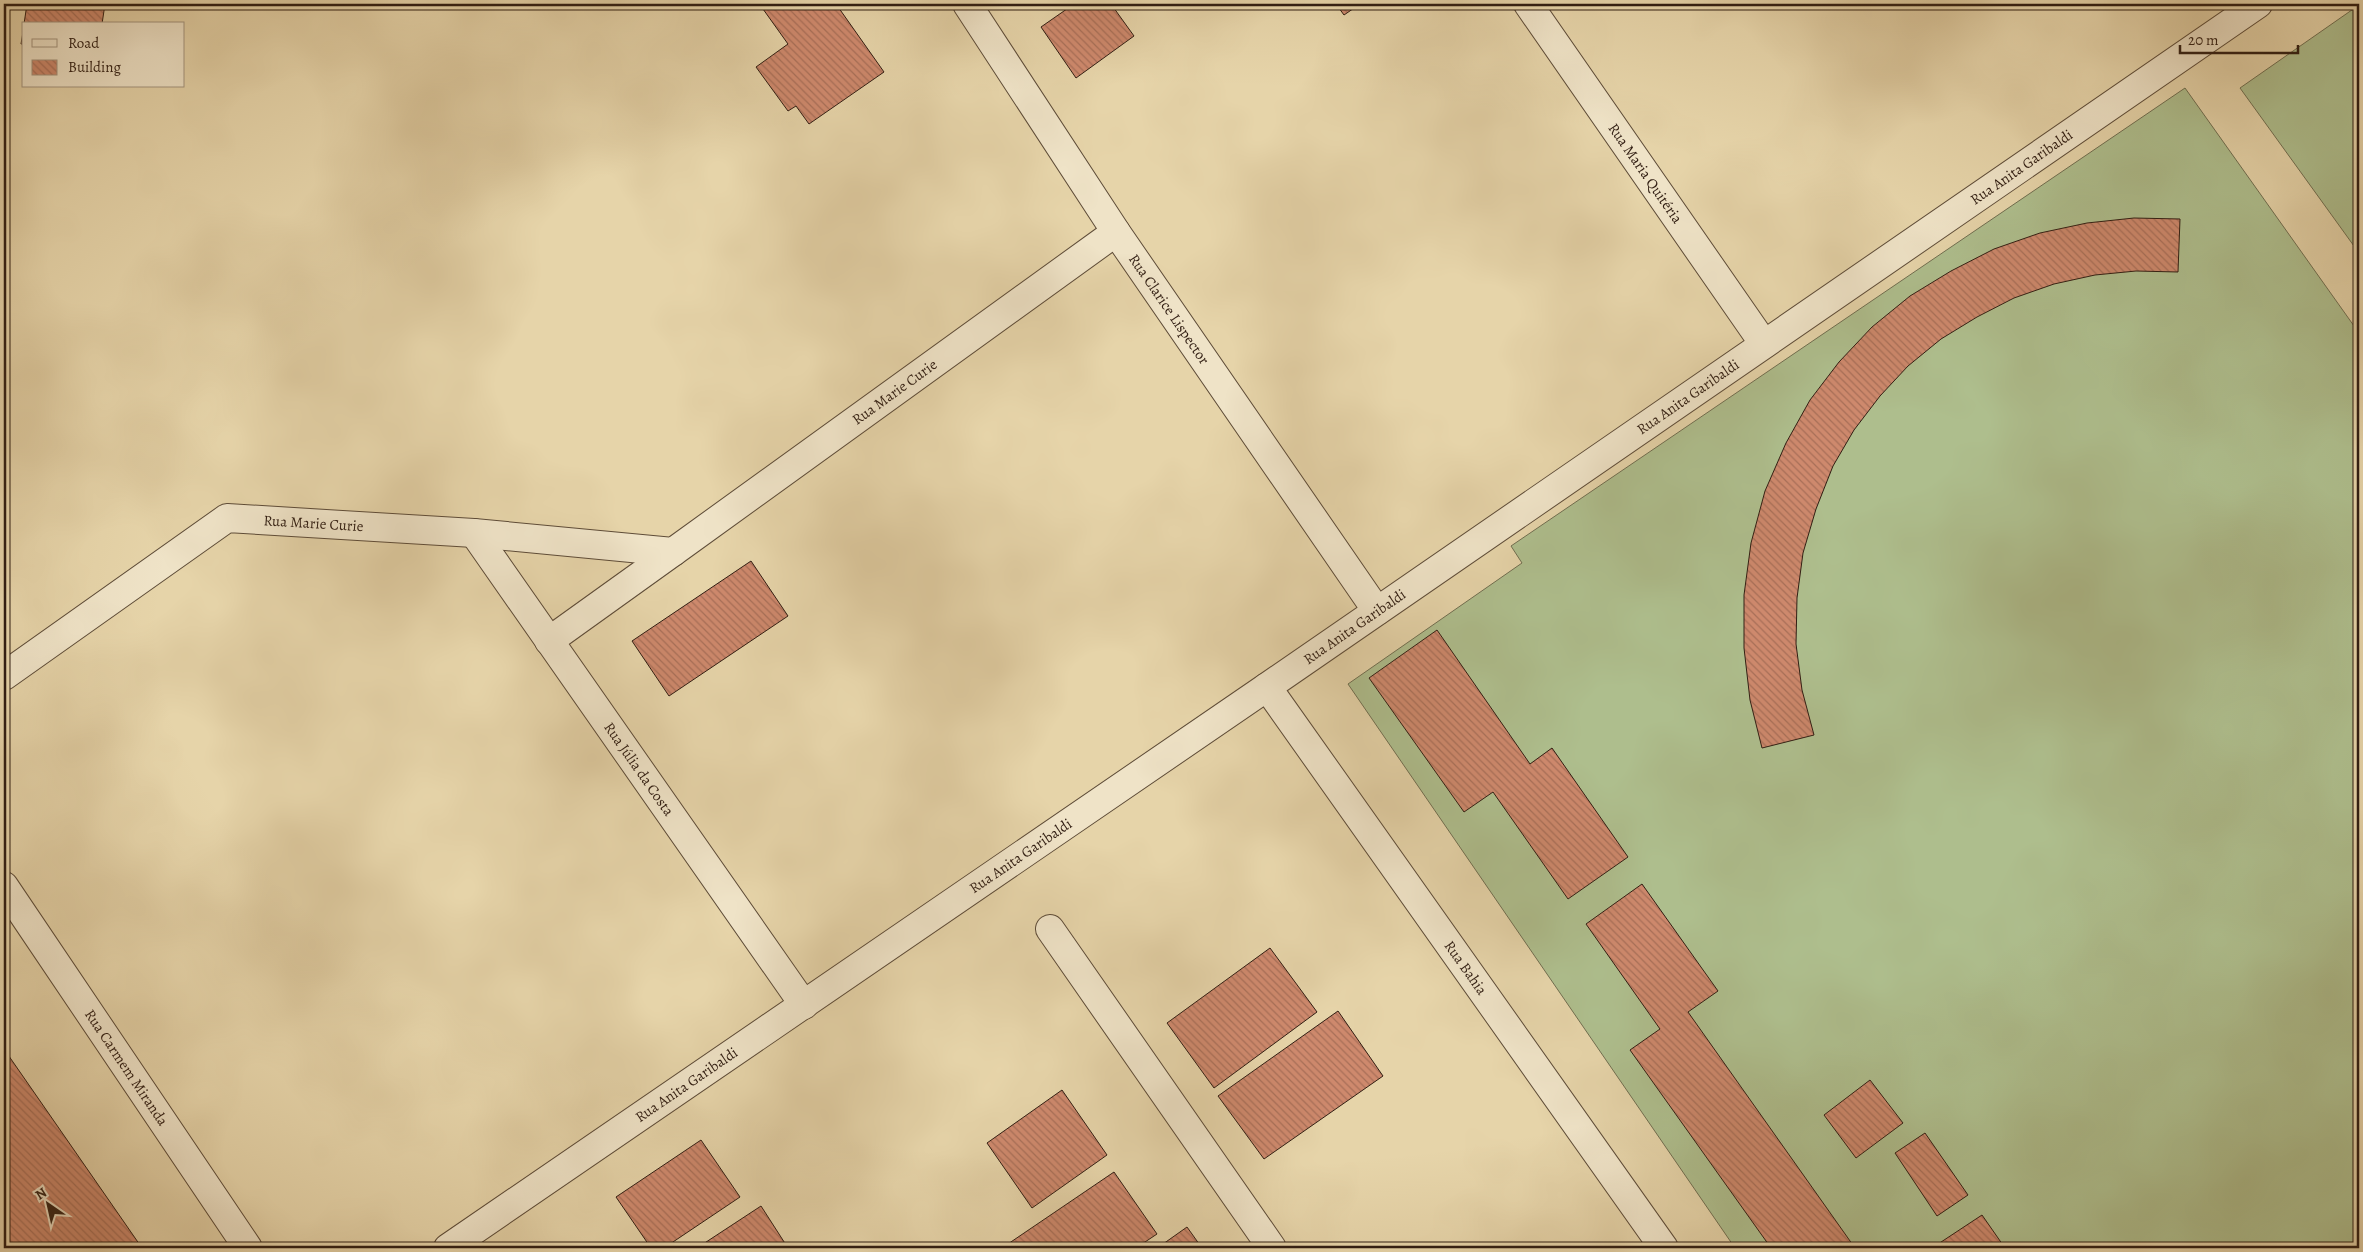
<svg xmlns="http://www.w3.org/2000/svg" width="2363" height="1252" viewBox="0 0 2363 1252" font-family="Alegreya,serif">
	<defs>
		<pattern id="building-back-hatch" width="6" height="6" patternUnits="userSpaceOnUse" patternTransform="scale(1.25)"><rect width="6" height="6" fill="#ce896d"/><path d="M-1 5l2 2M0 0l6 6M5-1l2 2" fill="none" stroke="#a86f58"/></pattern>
	</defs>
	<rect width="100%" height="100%" fill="#e6d4a9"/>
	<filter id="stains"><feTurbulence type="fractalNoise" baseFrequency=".004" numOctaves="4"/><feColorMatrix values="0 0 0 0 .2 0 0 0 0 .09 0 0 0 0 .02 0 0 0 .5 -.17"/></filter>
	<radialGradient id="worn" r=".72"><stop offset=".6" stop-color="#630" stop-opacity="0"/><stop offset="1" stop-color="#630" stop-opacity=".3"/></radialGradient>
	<g fill="#aebe8d" stroke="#706e50">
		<polygon points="2359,5 2359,253 2240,88"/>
		<polygon points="2185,88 2359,333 2359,1248 1735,1248 1348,684 1522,563 1511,546"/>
	</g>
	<g fill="url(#building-back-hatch)" stroke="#311e13">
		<polygon points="27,4 105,4 102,24 24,24"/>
		<polygon points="770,4 836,4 884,72 809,124 796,106 788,111 756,67 788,44 763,9"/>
		<polygon points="1074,4 1111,4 1134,36 1076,78 1041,27"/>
		<polygon points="1336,4 1360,4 1344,15"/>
		<polygon points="24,26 24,44 21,44"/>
		<polygon points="2134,218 2180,219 2178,272 2136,271 2095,275 2054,284 2014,298 1977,317 1941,339 1908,366 1880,396 1854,430 1833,466 1816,509 1803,553 1797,598 1796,644 1802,690 1814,735 1762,748 1750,700 1744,648 1744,595 1751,543 1765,491 1786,443 1810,400 1839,362 1872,327 1910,296 1951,271 1994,249 2040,233 2087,223"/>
		<polygon points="751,561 788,616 669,696 632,641"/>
		<polygon points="1437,630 1530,764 1552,748 1628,857 1568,899 1493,792 1464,812 1369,678"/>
		<polygon points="1642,884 1718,991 1688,1012 1855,1248 1771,1248 1630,1050 1660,1029 1586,924"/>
		<polygon points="1270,948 1317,1012 1214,1088 1167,1023"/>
		<polygon points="1338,1011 1383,1076 1264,1159 1218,1096"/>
		<polygon points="4,1049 142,1248 4,1248"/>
		<polygon points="1870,1080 1903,1123 1856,1158 1824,1115"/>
		<polygon points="1062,1090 1107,1155 1032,1208 987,1143"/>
		<polygon points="1925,1133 1968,1195 1937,1216 1895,1153"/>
		<polygon points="701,1140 740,1197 664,1248 651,1248 616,1197"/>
		<polygon points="1114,1172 1157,1234 1136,1248 1002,1248"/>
		<polygon points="761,1206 788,1248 697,1248"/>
		<polygon points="1982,1215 2005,1248 1932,1248"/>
		<polygon points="1187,1227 1202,1248 1157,1248 1163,1244"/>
	</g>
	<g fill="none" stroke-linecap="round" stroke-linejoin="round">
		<defs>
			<g id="minor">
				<path id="s1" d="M967 4 1116 232 1377 611"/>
				<path id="s2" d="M1528 4 1764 344"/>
				<path id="s3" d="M474 533 804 1005"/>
				<polyline points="549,641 673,552"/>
				<path id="s4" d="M4 676 227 518 474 533 673 552 1116 232"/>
				<path id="s5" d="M1267 687 1664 1248"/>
				<path id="s6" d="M4 886 248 1248"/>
				<polyline points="1050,929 1272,1248"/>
				<path id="s7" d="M448 1248 1267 687 2258 4"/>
			</g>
		</defs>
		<use href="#minor" stroke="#5e4c38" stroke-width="30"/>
		<use href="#minor" stroke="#efe3c7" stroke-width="28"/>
	</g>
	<g text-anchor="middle" stroke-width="4" stroke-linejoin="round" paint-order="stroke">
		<g font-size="15" fill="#311e13" stroke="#efe3c7">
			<text dy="5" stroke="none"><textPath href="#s7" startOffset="1909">Rua Anita Garibaldi</textPath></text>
			<text dy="5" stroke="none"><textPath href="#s2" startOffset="206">Rua Maria Quitéria</textPath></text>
			<text dy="5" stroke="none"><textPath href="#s1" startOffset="366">Rua Clarice Lispector</textPath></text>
			<text dy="5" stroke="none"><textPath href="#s4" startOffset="994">Rua Marie Curie</textPath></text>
			<text dy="5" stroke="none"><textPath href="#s7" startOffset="1504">Rua Anita Garibaldi</textPath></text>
			<text dy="5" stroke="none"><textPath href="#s4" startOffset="360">Rua Marie Curie</textPath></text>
			<text dy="5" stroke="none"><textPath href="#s7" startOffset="1099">Rua Anita Garibaldi</textPath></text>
			<text dy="5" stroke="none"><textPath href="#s3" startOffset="288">Rua Júlia da Costa</textPath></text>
			<text dy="5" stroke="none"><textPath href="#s7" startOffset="694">Rua Anita Garibaldi</textPath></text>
			<text dy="5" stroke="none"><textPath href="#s5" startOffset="344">Rua Bahia</textPath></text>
			<text dy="5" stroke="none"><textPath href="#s6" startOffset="219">Rua Carmem Miranda</textPath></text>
			<text dy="5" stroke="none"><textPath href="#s7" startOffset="289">Rua Anita Garibaldi</textPath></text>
		</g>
	</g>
	<rect width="2363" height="1252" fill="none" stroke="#e6d4a9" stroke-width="20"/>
	<rect x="5" y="5" width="2353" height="1242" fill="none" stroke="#311e13" stroke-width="2.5"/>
	<rect x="10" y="10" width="2343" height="1232" fill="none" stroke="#311e13"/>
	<rect x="22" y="22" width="162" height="65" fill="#efe3c7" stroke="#a3947f"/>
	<rect x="32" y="39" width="25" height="8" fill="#efe3c7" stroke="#a3947f"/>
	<text x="68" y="48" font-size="15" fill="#311e13">Road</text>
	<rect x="32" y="60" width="25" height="15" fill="url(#building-back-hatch)" stroke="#a3947f"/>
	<text x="68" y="72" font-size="15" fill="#311e13">Building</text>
	<g transform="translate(48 1204) rotate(326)" stroke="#efe3c7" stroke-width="4" paint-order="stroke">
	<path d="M0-4L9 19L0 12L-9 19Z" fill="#311e13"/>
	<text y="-8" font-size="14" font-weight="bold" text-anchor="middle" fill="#311e13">N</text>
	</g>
	<path d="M2180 45v8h118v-8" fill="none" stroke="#311e13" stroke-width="2.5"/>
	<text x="2188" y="45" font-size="15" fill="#311e13" stroke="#efe3c7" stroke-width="4" paint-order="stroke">20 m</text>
	<rect width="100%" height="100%" filter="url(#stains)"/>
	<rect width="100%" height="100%" fill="url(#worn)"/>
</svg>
